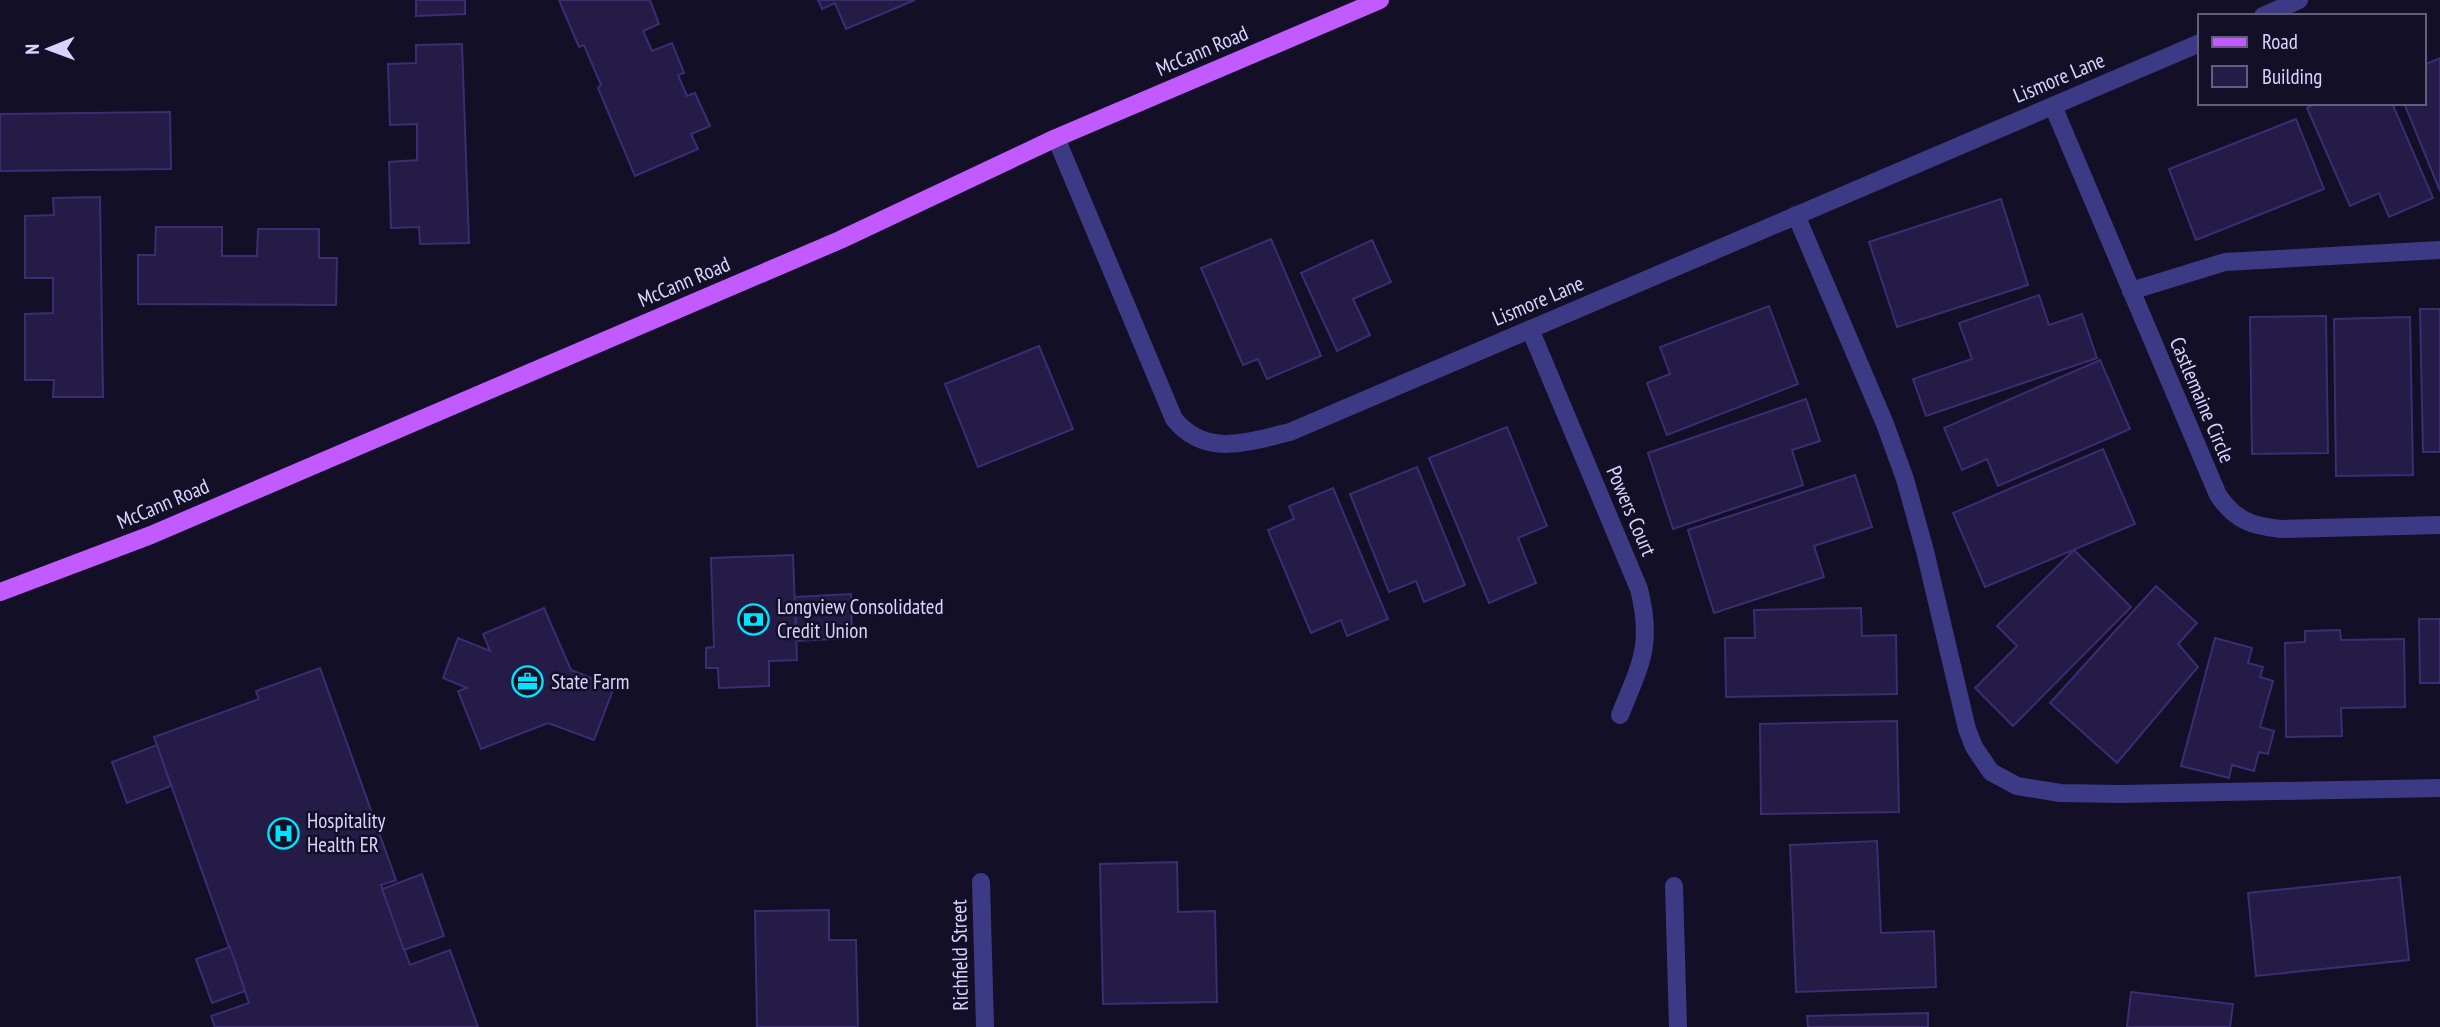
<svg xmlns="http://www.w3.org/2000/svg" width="2440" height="1027" viewBox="0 0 2440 1027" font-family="'PT Sans Narrow',sans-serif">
	<rect width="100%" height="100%" fill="#130f26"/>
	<g fill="#241b47" stroke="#3b2d73" stroke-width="2">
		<polygon points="416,0 465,0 465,14 416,16"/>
		<polygon points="559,0 650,0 659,24 643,31 652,51 672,43 684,73 678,75 687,96 695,93 710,126 691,134 698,149 635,176 598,88 601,85 584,45 579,47"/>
		<polygon points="818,0 915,0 846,29 835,3 822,9"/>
		<polygon points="462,44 469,243 420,244 419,227 391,228 389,162 417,160 417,124 390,125 388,64 416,63 416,45"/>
		<polygon points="2440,58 2440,191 2404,103 2424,103 2424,65"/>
		<polygon points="2317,103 2392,103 2433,198 2389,217 2379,193 2350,206 2307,108"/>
		<polygon points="170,112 171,169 0,171 0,114"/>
		<polygon points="2296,119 2324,189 2196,240 2169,169"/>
		<polygon points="100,197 103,397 53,397 54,380 25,380 25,314 53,313 53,278 25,278 25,216 54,215 53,198"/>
		<polygon points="2001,199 2028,285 1897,327 1869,242"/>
		<polygon points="156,227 222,227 222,256 257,256 258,229 319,229 319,258 337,258 336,305 138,304 138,255 155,255"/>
		<polygon points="1271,239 1321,356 1267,379 1258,359 1243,365 1201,268"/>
		<polygon points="1372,240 1391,282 1353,299 1370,335 1337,351 1301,273"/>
		<polygon points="2039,295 2049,325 2082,314 2097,358 1926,416 1913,379 1972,359 1959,323"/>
		<polygon points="1769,306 1798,384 1667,435 1647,383 1670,374 1660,347"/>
		<polygon points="2420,309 2440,309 2440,452 2423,452"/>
		<polygon points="2326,316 2328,453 2252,454 2250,317"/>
		<polygon points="2410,317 2413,475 2336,476 2334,319"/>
		<polygon points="1039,346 1073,429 978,467 945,384"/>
		<polygon points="2100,360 2130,429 1998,486 1987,459 1962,470 1944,428"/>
		<polygon points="1806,399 1820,441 1792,450 1803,485 1673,529 1648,453"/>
		<polygon points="1507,427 1547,526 1518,538 1536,583 1489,603 1429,458"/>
		<polygon points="2103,449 2135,524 1985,587 1953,513"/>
		<polygon points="1417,467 1465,585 1424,602 1416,581 1389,592 1350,494"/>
		<polygon points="1855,475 1872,527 1814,546 1824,577 1714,613 1688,530"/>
		<polygon points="1333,488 1388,619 1347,636 1341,620 1311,633 1268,530 1294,519 1289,506"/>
		<polygon points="2074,550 2131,607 2013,726 1975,688 2017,646 1997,626"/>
		<polygon points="793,555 797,660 769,661 769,686 719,688 718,668 706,668 706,648 714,647 711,558"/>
		<polygon points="2156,586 2197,623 2178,644 2198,667 2117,763 2050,703"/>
		<polygon points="851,594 852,638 797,641 795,597"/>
		<polygon points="544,608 571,670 614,687 594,740 548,723 481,749 458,691 467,688 443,678 458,638 490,651 483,634"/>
		<polygon points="1861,608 1862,636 1896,635 1897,694 1726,697 1725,638 1755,638 1754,610"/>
		<polygon points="2419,619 2440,619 2440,683 2420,683"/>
		<polygon points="2340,630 2341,640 2404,639 2405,707 2341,708 2342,736 2286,737 2285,643 2305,642 2305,631"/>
		<polygon points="2215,638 2252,648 2248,663 2263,667 2260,677 2273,681 2260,727 2274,731 2268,754 2259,752 2254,771 2232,765 2229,778 2181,766"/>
		<polygon points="320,668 396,880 381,885 410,965 450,950 478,1027 215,1027 211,1016 249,1003 154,737 259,699 256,691"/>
		<polygon points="1897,721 1899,812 1761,814 1760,724"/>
		<polygon points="157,745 171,786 127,803 112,762"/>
		<polygon points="1877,841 1881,933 1934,931 1936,987 1796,992 1790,845"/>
		<polygon points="1177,862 1178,912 1215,911 1217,1002 1103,1004 1100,864"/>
		<polygon points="422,874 444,936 404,950 382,889"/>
		<polygon points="2400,877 2409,960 2256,976 2248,893"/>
		<polygon points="829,910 829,940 856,940 858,1027 757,1027 755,911"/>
		<polygon points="230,947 245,991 212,1003 196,959"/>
		<polygon points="2131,992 2233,1004 2230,1027 2127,1027"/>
		<polygon points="1928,1013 1928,1027 1808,1027 1807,1016"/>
	</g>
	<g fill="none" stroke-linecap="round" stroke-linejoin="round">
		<g stroke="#3d3a85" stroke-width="18">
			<polyline points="2263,16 2299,0"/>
			<path d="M2053 106 2218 495C2235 520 2251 526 2281 529L2440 525"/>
			<path d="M1056 138 1174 419C1206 458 1247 442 1290 432L2200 43"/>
			<polyline points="1796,215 1885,424 1905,479 1925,551 1967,729 1974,747 1991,772 2017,786 2060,793 2121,794 2440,788"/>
			<polyline points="2131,291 2225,262 2440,250"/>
			<path d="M1530 329 1639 589C1653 645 1641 663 1620 715"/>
			<polyline points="981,882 985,1027"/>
			<polyline points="1674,886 1678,1027"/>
		</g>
		<polyline stroke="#c25bff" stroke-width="18" points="0,592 151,535 840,240 1056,138 1380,0"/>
	</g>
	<defs>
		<symbol id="bank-ring" viewBox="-11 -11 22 22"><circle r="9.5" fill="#130f26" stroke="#00e5ff" stroke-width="1.5"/><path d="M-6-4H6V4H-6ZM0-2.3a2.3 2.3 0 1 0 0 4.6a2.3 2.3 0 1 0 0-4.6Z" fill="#00e5ff"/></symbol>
		<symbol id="office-ring" viewBox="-11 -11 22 22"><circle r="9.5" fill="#130f26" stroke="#00e5ff" stroke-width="1.5"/><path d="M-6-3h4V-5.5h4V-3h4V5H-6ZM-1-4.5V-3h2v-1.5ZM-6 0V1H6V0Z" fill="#00e5ff"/></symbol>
		<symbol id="hospital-ring" viewBox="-11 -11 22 22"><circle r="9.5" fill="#130f26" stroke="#00e5ff" stroke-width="1.5"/><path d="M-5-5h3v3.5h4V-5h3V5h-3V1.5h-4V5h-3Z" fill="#00e5ff"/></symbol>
	</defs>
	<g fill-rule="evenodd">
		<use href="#bank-ring" x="736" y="602" width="35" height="35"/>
		<use href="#office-ring" x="510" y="664" width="35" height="35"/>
		<use href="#hospital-ring" x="266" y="816" width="35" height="35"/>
	</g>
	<g text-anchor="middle" stroke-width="5" stroke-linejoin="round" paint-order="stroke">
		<g font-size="21" fill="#d9d4ff" stroke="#130f26">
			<text transform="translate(1202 51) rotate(-23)" y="7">McCann Road</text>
			<text transform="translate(2059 78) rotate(-23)" y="7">Lismore Lane</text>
			<text transform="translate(684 282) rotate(-23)" y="7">McCann Road</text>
			<text transform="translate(1538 301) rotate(-23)" y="7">Lismore Lane</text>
			<text transform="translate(2202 400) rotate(67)" y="7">Castlemaine Circle</text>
			<text transform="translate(163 504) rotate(-23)" y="7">McCann Road</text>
			<text transform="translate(1631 511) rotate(67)" y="7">Powers Court</text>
			<text transform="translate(960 955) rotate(-91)" y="7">Richfield Street</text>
		</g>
		<g font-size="21" fill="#d9d4ff" stroke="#130f26" text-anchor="start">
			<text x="777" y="614">Longview Consolidated<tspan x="777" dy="24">Credit Union</tspan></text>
			<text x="551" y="689">State Farm</text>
			<text x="307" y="828">Hospitality<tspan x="307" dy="24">Health ER</tspan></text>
		</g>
	</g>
	<rect x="2198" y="14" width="228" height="91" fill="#130f26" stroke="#625e7d" stroke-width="2"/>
	<rect x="2212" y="37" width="35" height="10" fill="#c25bff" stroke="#625e7d" stroke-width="2"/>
	<text x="2262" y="49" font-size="21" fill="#d9d4ff">Road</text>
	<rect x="2212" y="66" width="35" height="21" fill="#241b47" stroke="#625e7d" stroke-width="2"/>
	<text x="2262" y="84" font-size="21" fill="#d9d4ff">Building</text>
	<g transform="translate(49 49) rotate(269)" stroke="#130f26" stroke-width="5" paint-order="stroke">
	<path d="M0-5L12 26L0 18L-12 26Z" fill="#d9d4ff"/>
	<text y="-10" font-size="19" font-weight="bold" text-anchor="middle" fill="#d9d4ff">N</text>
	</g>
</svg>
